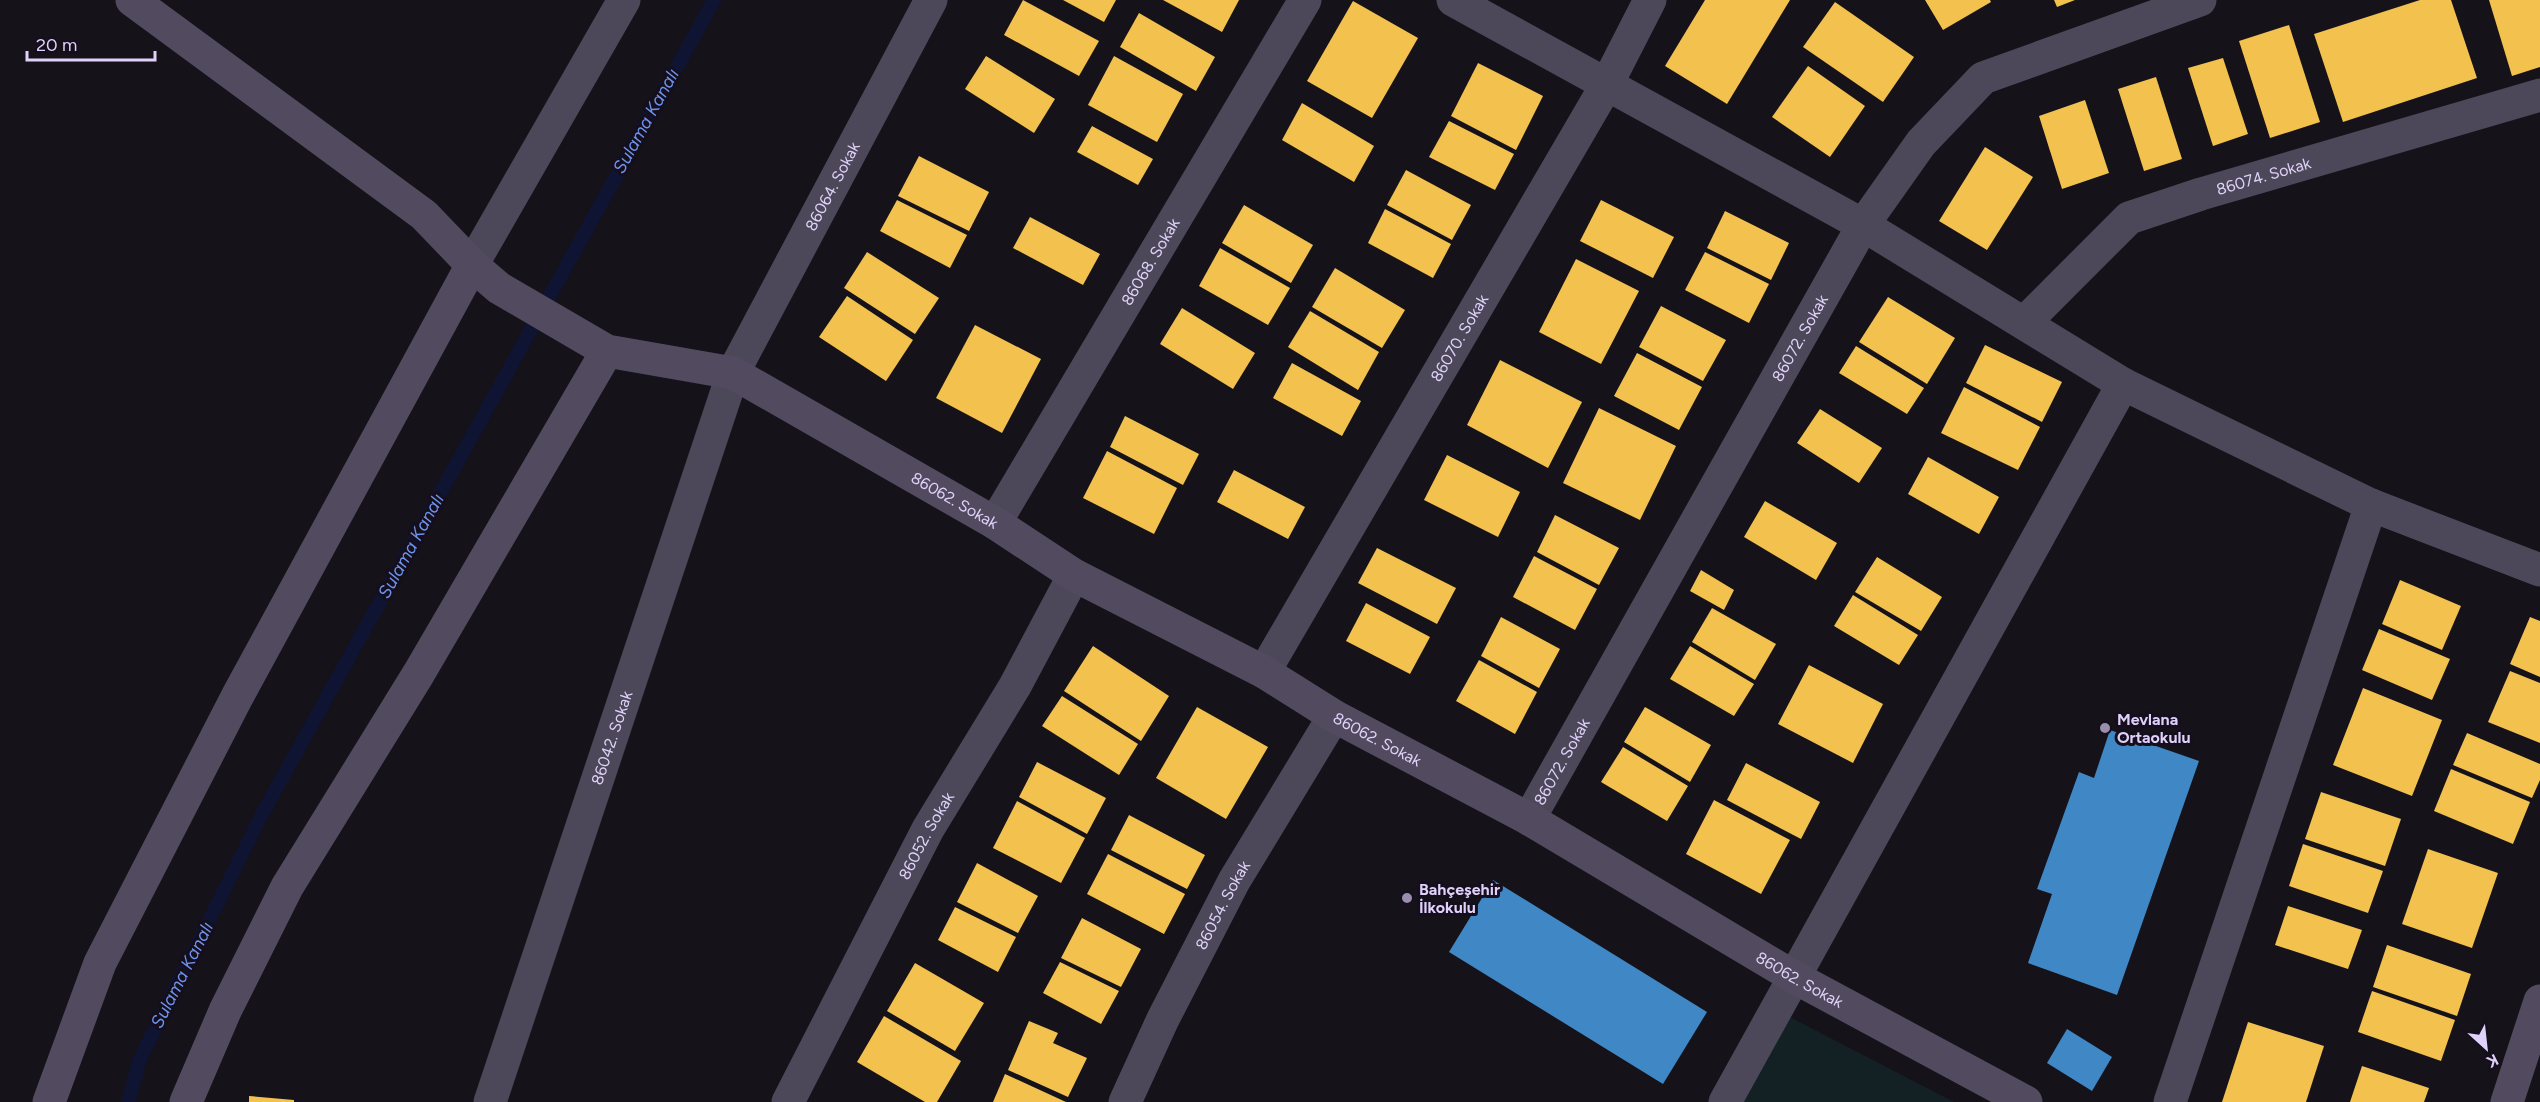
<svg xmlns="http://www.w3.org/2000/svg" width="2540" height="1102" viewBox="0 0 2540 1102" font-family="Figtree,sans-serif">
	<rect width="100%" height="100%" fill="#16121a"/>
	<polygon fill="#132024" points="1786,1015 1954,1102 1741,1102"/>
	<g fill="#f2c14e">
		<polygon points="1023,0 1099,41 1079,76 1004,35"/>
		<polygon points="1063,0 1116,0 1104,22"/>
		<polygon points="1163,0 1239,0 1222,32"/>
		<polygon points="1705,0 1790,0 1727,104 1665,66"/>
		<polygon points="1925,0 1990,0 1991,2 1943,30"/>
		<polygon points="2054,0 2075,0 2057,7"/>
		<polygon points="2420,0 2451,0 2477,78 2343,122 2314,34"/>
		<polygon points="2489,0 2540,0 2540,67 2512,76"/>
		<polygon points="1353,1 1418,38 1372,118 1307,81"/>
		<polygon points="1835,2 1914,57 1883,102 1803,47"/>
		<polygon points="1139,13 1215,57 1196,91 1120,47"/>
		<polygon points="2289,25 2320,122 2270,138 2239,41"/>
		<polygon points="986,56 1055,99 1034,133 965,89"/>
		<polygon points="1114,56 1183,94 1157,142 1088,105"/>
		<polygon points="2223,58 2248,134 2213,146 2188,68"/>
		<polygon points="1478,63 1543,96 1516,150 1451,116"/>
		<polygon points="1808,66 1865,106 1830,157 1772,117"/>
		<polygon points="2156,77 2182,159 2144,171 2118,89"/>
		<polygon points="2085,100 2109,173 2062,189 2039,116"/>
		<polygon points="1302,103 1374,146 1354,182 1282,140"/>
		<polygon points="1449,121 1514,154 1495,190 1429,157"/>
		<polygon points="1092,126 1153,159 1138,185 1077,152"/>
		<polygon points="1985,147 2033,177 1987,250 1939,221"/>
		<polygon points="919,156 989,192 969,231 898,196"/>
		<polygon points="1406,170 1471,205 1452,240 1387,205"/>
		<polygon points="897,200 967,235 950,268 880,231"/>
		<polygon points="1601,200 1674,237 1653,278 1580,241"/>
		<polygon points="1244,205 1313,245 1291,283 1222,243"/>
		<polygon points="1385,209 1451,244 1433,278 1368,243"/>
		<polygon points="1725,211 1789,243 1771,280 1707,248"/>
		<polygon points="1030,217 1100,254 1083,285 1013,248"/>
		<polygon points="1220,248 1290,288 1268,325 1199,286"/>
		<polygon points="867,252 939,298 915,334 844,288"/>
		<polygon points="1705,252 1769,284 1749,323 1685,290"/>
		<polygon points="1576,259 1639,291 1601,364 1539,332"/>
		<polygon points="1335,268 1405,310 1382,348 1312,307"/>
		<polygon points="847,296 913,340 886,381 819,337"/>
		<polygon points="1888,297 1955,338 1927,384 1859,342"/>
		<polygon points="1661,306 1726,340 1703,381 1639,347"/>
		<polygon points="1182,308 1255,353 1233,389 1160,344"/>
		<polygon points="1310,311 1379,352 1358,390 1288,347"/>
		<polygon points="975,325 1041,359 1002,433 936,398"/>
		<polygon points="1985,345 2062,382 2042,422 1966,383"/>
		<polygon points="1856,346 1924,388 1907,414 1839,373"/>
		<polygon points="1637,353 1702,387 1679,430 1614,396"/>
		<polygon points="1500,360 1582,402 1548,468 1467,425"/>
		<polygon points="1292,363 1361,401 1342,436 1273,398"/>
		<polygon points="1964,387 2040,427 2018,470 1941,433"/>
		<polygon points="1599,408 1676,446 1640,520 1563,483"/>
		<polygon points="1820,409 1882,448 1859,483 1797,443"/>
		<polygon points="1125,416 1199,454 1183,485 1110,447"/>
		<polygon points="1107,451 1177,488 1154,534 1083,498"/>
		<polygon points="1447,455 1520,492 1498,537 1424,500"/>
		<polygon points="1928,457 1999,497 1979,534 1908,494"/>
		<polygon points="1234,470 1305,507 1288,539 1217,502"/>
		<polygon points="1765,501 1837,543 1816,580 1744,537"/>
		<polygon points="1555,515 1619,548 1599,585 1537,552"/>
		<polygon points="1377,548 1456,588 1437,624 1358,583"/>
		<polygon points="1534,556 1597,589 1575,630 1513,597"/>
		<polygon points="1877,557 1942,597 1921,631 1855,592"/>
		<polygon points="1701,570 1734,590 1724,610 1690,591"/>
		<polygon points="2400,580 2461,606 2442,650 2382,624"/>
		<polygon points="1853,595 1918,635 1899,665 1834,626"/>
		<polygon points="1366,603 1430,637 1410,674 1346,641"/>
		<polygon points="1712,608 1776,644 1755,680 1692,642"/>
		<polygon points="1501,617 1560,649 1539,688 1481,656"/>
		<polygon points="2530,617 2540,621 2540,677 2510,664"/>
		<polygon points="2379,629 2450,659 2432,700 2362,670"/>
		<polygon points="1093,646 1169,696 1141,741 1064,691"/>
		<polygon points="1690,646 1754,684 1734,716 1670,679"/>
		<polygon points="1479,660 1537,692 1515,734 1456,701"/>
		<polygon points="1809,665 1883,704 1853,763 1778,724"/>
		<polygon points="2510,671 2540,683 2540,743 2488,722"/>
		<polygon points="2363,688 2442,720 2412,796 2333,765"/>
		<polygon points="1062,696 1138,744 1119,775 1042,726"/>
		<polygon points="1197,707 1268,747 1226,819 1156,778"/>
		<polygon points="1645,707 1711,745 1690,782 1624,742"/>
		<polygon points="2467,733 2540,764 2540,780 2532,798 2453,765"/>
		<polygon points="1623,747 1688,786 1667,821 1601,782"/>
		<polygon points="1037,762 1106,798 1087,834 1019,797"/>
		<polygon points="1746,763 1820,802 1801,839 1727,800"/>
		<polygon points="2451,769 2530,802 2513,844 2434,811"/>
		<polygon points="2321,792 2401,819 2385,866 2305,839"/>
		<polygon points="1714,800 1790,840 1761,894 1686,854"/>
		<polygon points="1017,801 1085,838 1061,883 993,848"/>
		<polygon points="1129,815 1205,855 1187,889 1111,850"/>
		<polygon points="2303,844 2383,871 2368,913 2289,886"/>
		<polygon points="2428,849 2498,873 2472,948 2402,924"/>
		<polygon points="1108,854 1185,894 1164,934 1087,894"/>
		<polygon points="977,863 1038,896 1018,933 957,902"/>
		<polygon points="2288,906 2362,930 2348,969 2275,945"/>
		<polygon points="955,907 1016,937 998,972 938,940"/>
		<polygon points="1082,918 1141,949 1121,987 1061,958"/>
		<polygon points="2387,945 2471,974 2457,1016 2373,987"/>
		<polygon points="1060,962 1119,991 1101,1024 1043,993"/>
		<polygon points="915,963 984,1003 955,1051 887,1011"/>
		<polygon points="2372,991 2455,1020 2441,1061 2358,1032"/>
		<polygon points="884,1016 961,1061 937,1102 925,1102 857,1062"/>
		<polygon points="1029,1021 1058,1033 1053,1043 1087,1058 1068,1097 1008,1070"/>
		<polygon points="2248,1022 2324,1046 2306,1102 2222,1102"/>
		<polygon points="2362,1066 2429,1088 2424,1102 2350,1102"/>
		<polygon points="1005,1074 1066,1102 993,1102"/>
		<polygon points="249,1096 294,1100 294,1102 249,1102"/>
	</g>
	<g fill="#3f88c5">
		<polygon points="2110,730 2199,761 2117,995 2028,963 2052,894 2037,889 2079,772 2094,778"/>
		<polygon points="1493,880 1707,1012 1663,1084 1449,952"/>
		<polygon points="2067,1029 2112,1057 2092,1091 2047,1063"/>
	</g>
	<g fill="none" stroke-linecap="round" stroke-linejoin="round">
		<polyline stroke="#101433" stroke-width="14" points="128,1102 140,1059 261,816 714,0"/>
		<g stroke="#4d4859" stroke-width="33">
			<polyline points="1453,0 1863,225 2123,384 2371,505 2540,570"/>
			<polyline points="472,265 624,0"/>
			<path id="s1" d="M2025 322 2129 218 2201 194 2540 95"/>
			<path id="s2" d="M995 523 1305 0"/>
			<path id="s3" d="M1264 672 1607 84 1650 0"/>
			<path id="s4" d="M1529 819 1863 225 1921 143 1983 78 2200 0"/>
			<path id="s5" d="M490 1102 733 373 931 0"/>
			<path id="s6" d="M788 1102 928 829 1015 686 1074 575"/>
			<path id="s7" d="M1125 1102 1163 1019 1234 881 1334 716"/>
			<polyline points="1725,1102 2123,384"/>
			<polyline points="2170,1102 2371,505"/>
		</g>
		<g stroke="#524b60" stroke-width="33">
			<path id="s8" d="M132 0 424 215 472 265 499 288 607 351 733 373 995 523 1074 575 1264 672 1334 716 1529 819 1794 977 2026 1102"/>
			<polyline points="49,1102 100,963 237,697 472,265"/>
			<polyline points="186,1102 225,1011 287,887 419,673 607,351"/>
			<polyline points="2507,1102 2540,1001"/>
		</g>
	</g>
	<g fill="#998eab" stroke="#150f1d" stroke-width="2">
		<circle cx="2105" cy="728" r="6"/>
		<circle cx="1407" cy="898" r="6"/>
	</g>
	<g text-anchor="middle" stroke-width="6" stroke-linejoin="round" paint-order="stroke">
		<g font-size="16" fill="#dfd1f9" stroke="#150f1d">
			<text dy="6" stroke="none"><textPath href="#s1" startOffset="288">86074. Sokak</textPath></text>
			<text dy="6" stroke="none"><textPath href="#s5" startOffset="980">86064. Sokak</textPath></text>
			<text dy="6" stroke="none"><textPath href="#s2" startOffset="304">86068. Sokak</textPath></text>
			<text dy="6" stroke="none"><textPath href="#s3" startOffset="387">86070. Sokak</textPath></text>
			<text dy="6" stroke="none"><textPath href="#s4" startOffset="552">86072. Sokak</textPath></text>
			<text dy="6" stroke="none"><textPath href="#s8" startOffset="976">86062. Sokak</textPath></text>
			<text dy="6" stroke="none"><textPath href="#s5" startOffset="384">86042. Sokak</textPath></text>
			<text dy="6" stroke="none"><textPath href="#s8" startOffset="1462">86062. Sokak</textPath></text>
			<text dy="6" stroke="none"><textPath href="#s4" startOffset="66">86072. Sokak</textPath></text>
			<text dy="6" stroke="none"><textPath href="#s6" startOffset="300">86052. Sokak</textPath></text>
			<text dy="6" stroke="none"><textPath href="#s7" startOffset="220">86054. Sokak</textPath></text>
			<text dy="6" stroke="none"><textPath href="#s8" startOffset="1948">86062. Sokak</textPath></text>
		</g>
		<g font-size="16" font-weight="bold" fill="#dfd1f9" stroke="#150f1d" text-anchor="start">
			<text x="2117" y="725">Mevlana<tspan x="2117" dy="18">Ortaokulu</tspan></text>
			<text x="1419" y="895">Bahçeşehir<tspan x="1419" dy="18">İlkokulu</tspan></text>
		</g>
		<g font-size="18" font-style="italic" fill="#6d93eb" stroke="#150f1d">
			<text transform="translate(646 121) rotate(-61)" y="6">Sulama Kanalı</text>
			<text transform="translate(411 546) rotate(-61)" y="6">Sulama Kanalı</text>
			<text transform="translate(182 975) rotate(-63)" y="6">Sulama Kanalı</text>
		</g>
	</g>
	<g transform="translate(2486 1048) rotate(153)" stroke="#150f1d" stroke-width="4.5" paint-order="stroke">
	<path d="M0-4.5L10 22L0 15L-10 22Z" fill="#dfd1f9"/>
	<text y="-9" font-size="16" font-weight="bold" text-anchor="middle" fill="#dfd1f9">K</text>
	</g>
	<path d="M27 51v9h128v-9" fill="none" stroke="#dfd1f9" stroke-width="3"/>
	<text x="36" y="51" font-size="18" fill="#dfd1f9" stroke="#150f1d" stroke-width="4.5" paint-order="stroke">20 m</text>
</svg>
